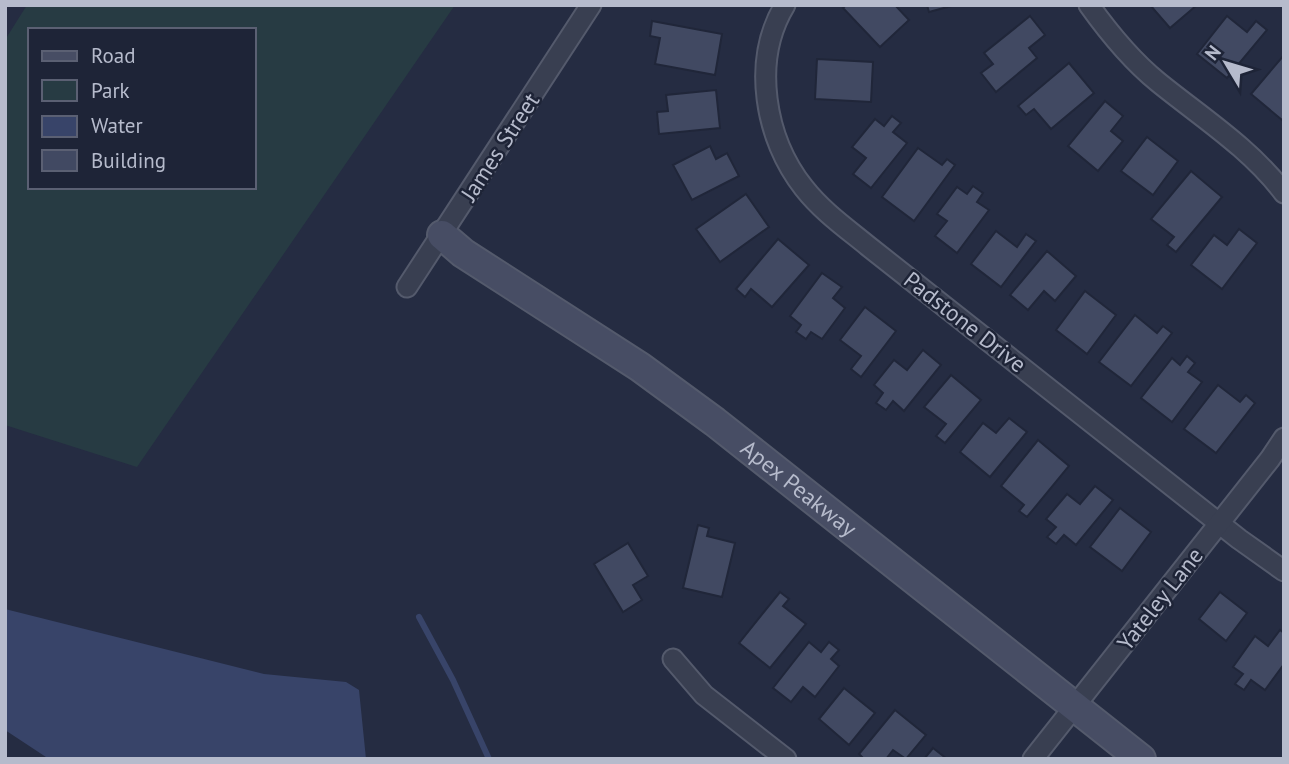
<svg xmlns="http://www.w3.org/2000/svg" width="1289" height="764" viewBox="0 0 1289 764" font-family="'PT Sans',sans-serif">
	<rect width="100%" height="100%" fill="#252c42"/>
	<path fill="#273b43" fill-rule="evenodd" d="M27 5H455L137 467 5 425V40ZM30 30H254V187H30Z"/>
	<polygon fill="#384469" points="5,609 264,674 346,682 359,690 366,759 49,759 5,730"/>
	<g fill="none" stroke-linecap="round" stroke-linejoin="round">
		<polyline stroke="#384469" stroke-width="6" points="419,617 453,680 489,759"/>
	</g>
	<g fill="#414962" stroke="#202639" stroke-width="2">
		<polygon points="846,5 895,5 909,20 880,47 843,8"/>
		<polygon points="927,5 955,5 929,12"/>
		<polygon points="1150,5 1197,5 1170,28"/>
		<polygon points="1030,16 1045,35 1029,48 1037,58 996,92 981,73 993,64 984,53"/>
		<polygon points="1227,16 1247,32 1256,21 1267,30 1227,78 1197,54"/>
		<polygon points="652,21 722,34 715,75 655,64 660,38 650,36"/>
		<polygon points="1284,55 1284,117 1282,120 1251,94"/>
		<polygon points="817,59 873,62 871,102 815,99"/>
		<polygon points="1069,63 1094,93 1051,129 1034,109 1026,115 1018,106"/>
		<polygon points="716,90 720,128 659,134 657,112 668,111 666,95"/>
		<polygon points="1105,101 1123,116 1111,131 1123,141 1098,171 1068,146"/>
		<polygon points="892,116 901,123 893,132 907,143 871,188 853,174 866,158 852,147 875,119 884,126"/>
		<polygon points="1147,137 1178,161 1153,195 1121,171"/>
		<polygon points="710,146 716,159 727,153 739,176 692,200 673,165"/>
		<polygon points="918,148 942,165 947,159 955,165 914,221 882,197"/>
		<polygon points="1191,171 1222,197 1176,252 1167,245 1174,237 1151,219"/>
		<polygon points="973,186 983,193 977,202 989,210 957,253 935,236 947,221 937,214 957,187 967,194"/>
		<polygon points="746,194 769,227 720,262 696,229"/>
		<polygon points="1239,229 1257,243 1222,289 1191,265 1214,235 1227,245"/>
		<polygon points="996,231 1017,247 1026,234 1036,241 1001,287 971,264"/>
		<polygon points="778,239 809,265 772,307 751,289 745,297 736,289"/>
		<polygon points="1047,251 1076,276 1055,301 1044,291 1028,310 1010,295"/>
		<polygon points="822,273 842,287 833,298 845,308 822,339 811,332 806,339 796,332 801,325 790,316"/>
		<polygon points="1085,291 1116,315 1087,354 1056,330"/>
		<polygon points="865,307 896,331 861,377 851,369 861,356 840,340"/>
		<polygon points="1135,315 1157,333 1163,326 1172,333 1131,386 1099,362"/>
		<polygon points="923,350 941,365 904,411 893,401 886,410 876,403 883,393 874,385 894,360 907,370"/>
		<polygon points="1187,356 1195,363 1188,372 1202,382 1172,422 1141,398 1172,358 1180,365"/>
		<polygon points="951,375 981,400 945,443 936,436 946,424 924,407"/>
		<polygon points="1218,385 1240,402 1246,395 1255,403 1216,453 1184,429"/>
		<polygon points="1009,418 1027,432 990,477 960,452 983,423 996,433"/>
		<polygon points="1038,440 1069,466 1027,517 1019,511 1024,505 1001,486"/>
		<polygon points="1095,486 1113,500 1076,545 1064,535 1056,544 1047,537 1056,527 1046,519 1067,494 1080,504"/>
		<polygon points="1120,508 1151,532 1122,571 1090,547"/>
		<polygon points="698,525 709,528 707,536 735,543 722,597 683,588"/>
		<polygon points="628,543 648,576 633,585 642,600 623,612 594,564"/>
		<polygon points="780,592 789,599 783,606 806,624 770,668 739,643"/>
		<polygon points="1220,592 1247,613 1226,641 1199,619"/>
		<polygon points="1280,630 1284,633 1284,664 1265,690 1251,680 1244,690 1235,684 1243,674 1233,667 1255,636 1268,646"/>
		<polygon points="809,642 821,652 829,642 839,650 831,659 839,666 815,697 803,687 791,702 773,688"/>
		<polygon points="844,688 875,713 849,745 819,719"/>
		<polygon points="895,710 926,735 906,759 893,750 886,759 864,759 859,754"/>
		<polygon points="933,748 947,759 924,759"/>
	</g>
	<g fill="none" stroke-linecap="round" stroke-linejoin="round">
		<defs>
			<g id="street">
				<path d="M785 5C751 61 765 139 804 188 822 211 846 228 868 246L1239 539 1284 571"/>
				<path d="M1089 5C1109 33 1131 60 1158 82 1201 117 1250 148 1284 193"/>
				<polyline points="407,287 591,5"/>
				<polyline points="673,659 704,695 786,759"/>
				<polyline points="1033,759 1270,459 1284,438"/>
			</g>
			<g id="secondary">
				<path id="s1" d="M442 235 463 253 640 367 715 422 1141 759"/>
			</g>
		</defs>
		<use href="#street" stroke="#545a6c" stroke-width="23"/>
		<use href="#secondary" stroke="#545a6c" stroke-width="32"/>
		<use href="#street" stroke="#393f51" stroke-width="19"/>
		<use href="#secondary" stroke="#474d64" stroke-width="28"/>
	</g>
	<g text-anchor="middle" stroke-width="5" stroke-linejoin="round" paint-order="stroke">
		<g font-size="23" fill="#b6bbcc" stroke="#1e2437">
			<text transform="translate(500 147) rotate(-57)" y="8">James Street</text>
			<text transform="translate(965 322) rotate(38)" y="8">Padstone Drive</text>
			<text dy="8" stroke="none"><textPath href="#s1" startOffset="438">Apex Peakway</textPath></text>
			<text transform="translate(1160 599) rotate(-52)" y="8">Yateley Lane</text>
		</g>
	</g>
	<rect width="1289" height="764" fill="none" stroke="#b6bbcc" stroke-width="14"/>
	<rect x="28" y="28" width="228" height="161" fill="#1e2437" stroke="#5b6073" stroke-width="2"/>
	<rect x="42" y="51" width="35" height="10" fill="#474d64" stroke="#5b6073" stroke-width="2"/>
	<text x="91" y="63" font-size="21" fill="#b6bbcc">Road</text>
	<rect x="42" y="80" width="35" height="21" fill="#273b43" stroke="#5b6073" stroke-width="2"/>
	<text x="91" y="98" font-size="21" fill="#b6bbcc">Park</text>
	<rect x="42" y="116" width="35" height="21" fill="#384469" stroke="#5b6073" stroke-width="2"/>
	<text x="91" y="133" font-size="21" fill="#b6bbcc">Water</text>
	<rect x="42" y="150" width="35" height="21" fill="#414962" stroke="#5b6073" stroke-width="2"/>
	<text x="91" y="168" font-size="21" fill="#b6bbcc">Building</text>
	<g transform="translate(1226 63) rotate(308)" stroke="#1e2437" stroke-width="5" paint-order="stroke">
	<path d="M0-5L12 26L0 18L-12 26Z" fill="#b6bbcc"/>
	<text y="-10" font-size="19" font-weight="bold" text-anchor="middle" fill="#b6bbcc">N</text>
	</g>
</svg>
